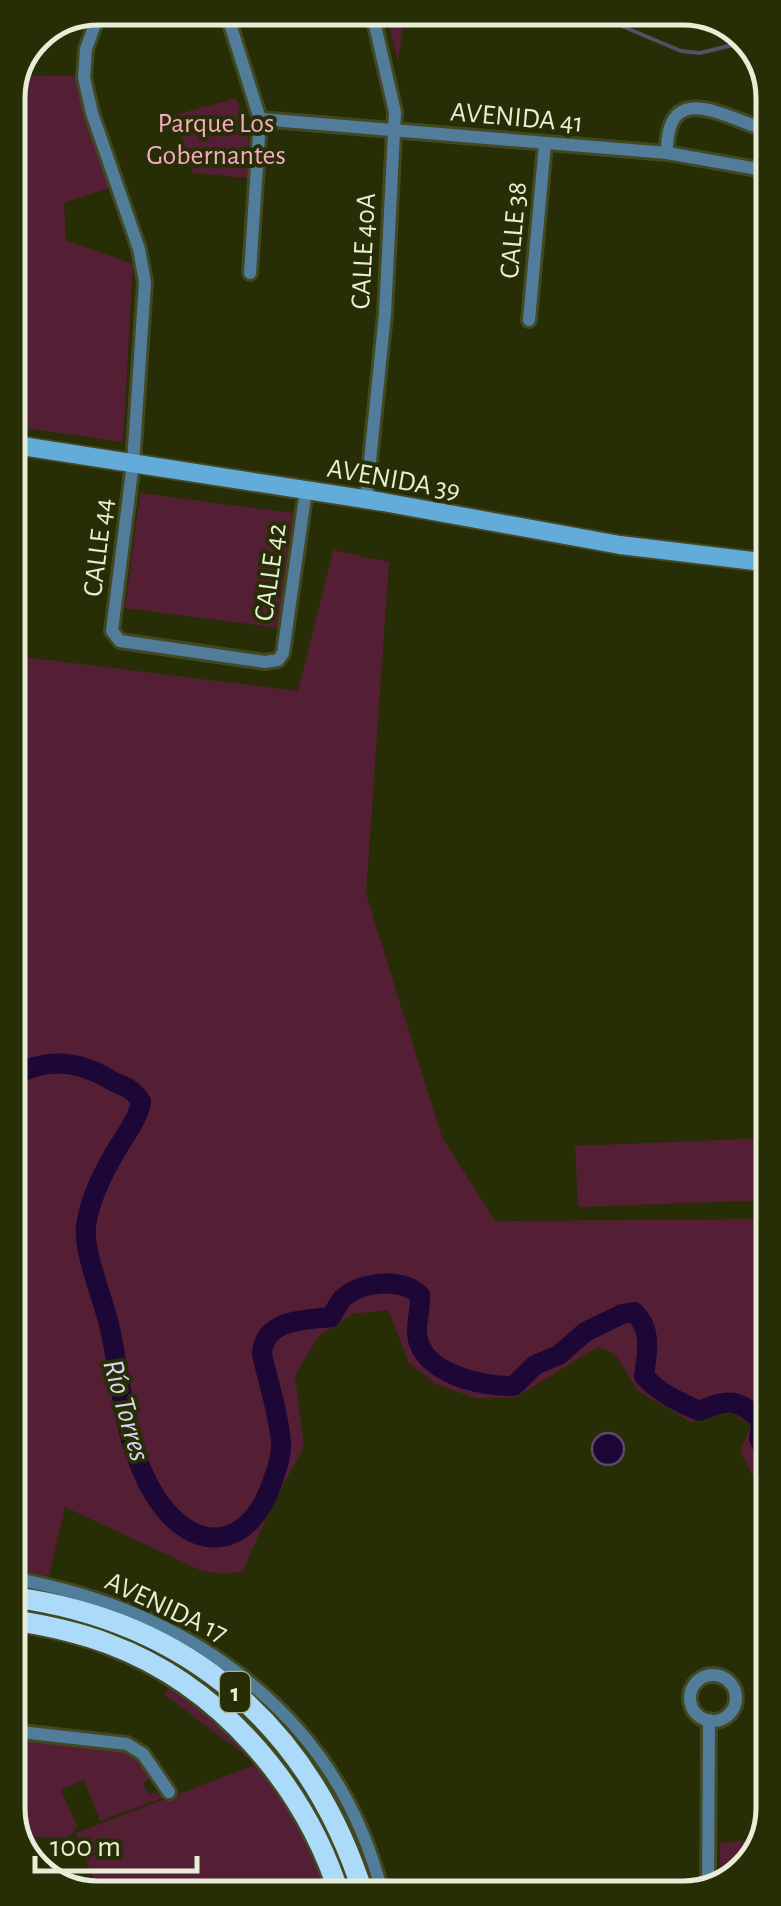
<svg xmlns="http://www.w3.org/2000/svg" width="781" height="1906" viewBox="0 0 781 1906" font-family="'Alegreya Sans',sans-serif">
	<rect width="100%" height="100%" fill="#272d04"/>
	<g fill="#541f34">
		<polygon points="385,8 406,8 398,62"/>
		<polygon points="19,68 24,75 74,76 110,188 64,203 66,240 133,264 123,442 18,427 21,354 8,352 8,93"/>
		<polygon points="236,98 248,132 249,178 193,173 175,115"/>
		<polygon points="140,493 293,513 278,628 125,608"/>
		<polygon points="333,550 389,562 366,894 442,1137 495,1221 772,1219 773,1499 759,1487 740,1452 751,1425 731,1412 691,1422 638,1391 615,1354 597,1347 517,1397 475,1398 436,1384 409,1363 388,1310 353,1314 319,1336 295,1375 304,1447 271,1507 243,1571 226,1574 202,1571 65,1507 49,1576 11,1569 9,655 298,691"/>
		<polygon points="772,1138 772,1200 578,1207 575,1146"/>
		<polygon points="171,1679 260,1760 305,1832 329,1897 142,1898 137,1885 100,1898 76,1833 257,1764 165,1695"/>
		<polygon points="20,1737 127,1752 148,1773 148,1779 143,1784 149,1794 154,1792 165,1797 100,1821 84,1780 61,1790 77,1826 69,1838 13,1836 13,1745"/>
		<polygon points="763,1839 755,1863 720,1888 720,1843"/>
	</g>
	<circle fill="#1c0737" stroke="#594c67" stroke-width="2.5" cx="608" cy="1449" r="16"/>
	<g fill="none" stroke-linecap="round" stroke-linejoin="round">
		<polyline stroke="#594c67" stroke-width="4" points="579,8 681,51 700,53 749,41"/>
		<g stroke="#1c0737" stroke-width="20">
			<path d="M10 1078C44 1058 75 1059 109 1079 122 1087 133 1087 141 1102 138 1119 126 1134 117 1149 103 1173 90 1198 86 1226 83 1253 104 1300 110 1329 123 1387 123 1444 155 1496 195 1558 251 1549 273 1480 277 1469 282 1454 281 1443 279 1414 268 1382 262 1354 264 1319 304 1320 331 1317 335 1311 339 1301 344 1297 364 1281 402 1278 420 1295 421 1308 416 1322 417 1334 421 1374 483 1387 514 1386L535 1365 559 1355 585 1332 622 1314 634 1312C653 1330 647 1353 644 1376 659 1393 679 1402 699 1411 731 1398 735 1399 762 1420L759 1438 773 1470"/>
			<polyline points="11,1349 16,1377 11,1402"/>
		</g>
		<defs>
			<g id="minor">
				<polyline points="101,8 86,49 84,78 92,113 139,249 145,282 133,463 112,631 120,641 265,662 278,660 283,653 306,490"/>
				<polyline points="225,8 260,119 250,273"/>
				<polyline points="260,119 667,153 769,171"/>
				<path d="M667 153C666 78 724 117 769 131"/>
				<polyline points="529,320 545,144"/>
				<polyline points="366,500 385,314 395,112 371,8"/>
				<path d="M11 1578C189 1610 338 1713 383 1896"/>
				<circle cx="713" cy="1698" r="23"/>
				<polyline points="12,1731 127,1744 143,1754 169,1792"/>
				<polyline points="708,1894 709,1720"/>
				<polyline points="123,1898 136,1894"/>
			</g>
			<polyline id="secondary" points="9,444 383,502 620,545 770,563"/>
			<g id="trunk">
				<path d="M12 1597C189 1621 311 1727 364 1896"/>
				<path d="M12 1620C44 1625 78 1632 109 1644 219 1685 305 1785 340 1896"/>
			</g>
		</defs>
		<use href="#minor" stroke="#424821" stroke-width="18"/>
		<use href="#secondary" stroke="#424821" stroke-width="22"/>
		<use href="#trunk" stroke="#424821" stroke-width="25"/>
		<use href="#minor" stroke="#517d9a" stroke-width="12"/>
		<use href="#secondary" stroke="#63acda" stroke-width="18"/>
		<use href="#trunk" stroke="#acdbfa" stroke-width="20"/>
	</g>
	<g text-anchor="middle" stroke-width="8" stroke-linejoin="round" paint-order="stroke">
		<rect fill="#272d04" stroke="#adb397" stroke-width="2.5" x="220" y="1672" width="30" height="40" rx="8"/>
		<g font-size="25" font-weight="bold" fill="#e7edd6">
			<text x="235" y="1701">1</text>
		</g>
		<g font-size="28" fill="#e7edd6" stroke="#272d04">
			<text transform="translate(517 116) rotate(5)" y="10">AVENIDA 41</text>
			<text transform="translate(512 230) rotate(-85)" y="10">CALLE 38</text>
			<text transform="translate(362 251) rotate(-87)" y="10">CALLE 40A</text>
			<text transform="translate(394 478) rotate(10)" y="10">AVENIDA 39</text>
			<text transform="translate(97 547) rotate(-83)" y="10">CALLE 44</text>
			<text transform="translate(269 572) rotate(-82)" y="10">CALLE 42</text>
			<text transform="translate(167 1606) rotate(25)" y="10">AVENIDA 17</text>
		</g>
		<g font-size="28" fill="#f7abc3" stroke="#272d04">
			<text x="216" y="132">Parque Los<tspan x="216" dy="32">Gobernantes</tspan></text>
		</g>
		<g font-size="30" font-style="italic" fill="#dcd2f4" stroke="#272d04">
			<text transform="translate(127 1410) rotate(74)" y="10">Río Torres</text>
		</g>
	</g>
	<path d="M0 0H781V1906H0ZM98 25H683A73 73 0 0 1 756 98V1808A73 73 0 0 1 683 1881H98A73 73 0 0 1 25 1808V98A73 73 0 0 1 98 25Z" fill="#272d04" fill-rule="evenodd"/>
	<path fill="none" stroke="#e7edd6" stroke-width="5" d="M98 25H683A73 73 0 0 1 756 98V1808A73 73 0 0 1 683 1881H98A73 73 0 0 1 25 1808V98A73 73 0 0 1 98 25Z"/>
	<path d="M35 1856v15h162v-15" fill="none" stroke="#e7edd6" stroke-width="5"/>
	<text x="50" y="1856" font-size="30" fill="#e7edd6" stroke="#272d04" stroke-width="8" paint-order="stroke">100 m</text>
</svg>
